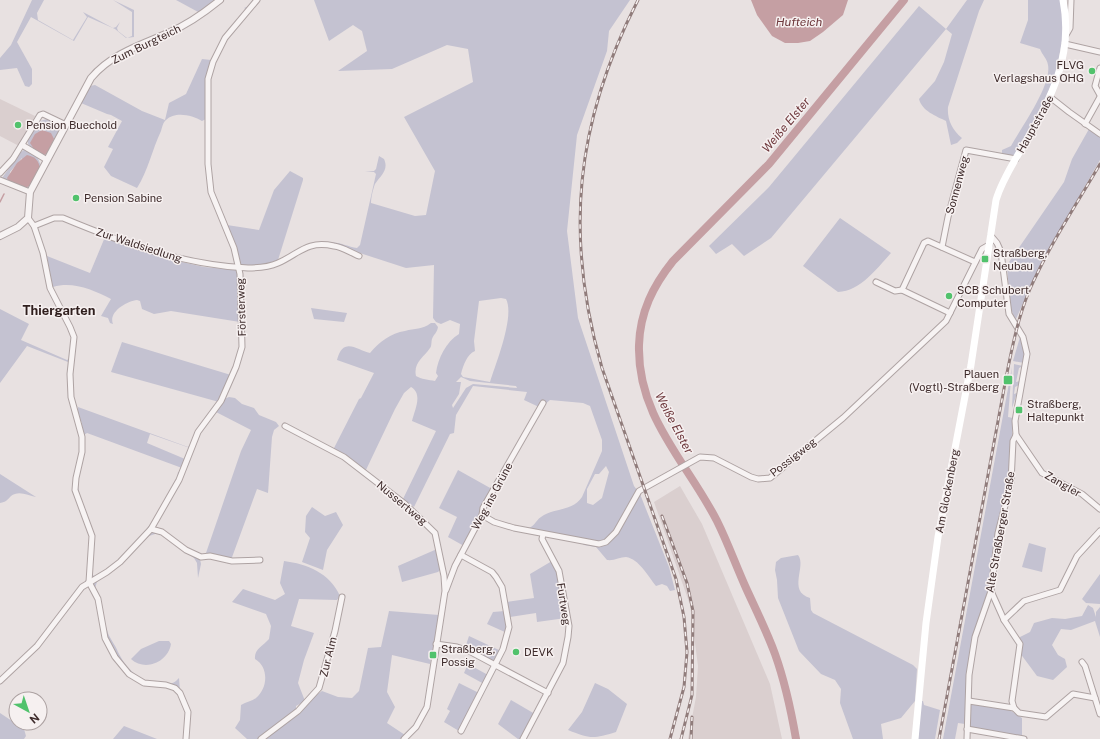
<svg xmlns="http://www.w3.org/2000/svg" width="1100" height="739" viewBox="0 0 1100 739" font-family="'Public Sans',sans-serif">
	<rect width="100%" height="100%" fill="#e8e1e1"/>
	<g fill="#dacfcf">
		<polygon points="0,99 35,116 19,146 0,136"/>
		<polygon points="680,486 702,524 770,684 782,739 688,739 696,697 698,666 690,605 654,502"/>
	</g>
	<g fill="#c4c2d1" fill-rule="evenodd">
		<polygon points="32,0 44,0 37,13 38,20 73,40 87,17 83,12 113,28 116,27 120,22 117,28 118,31 127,38 132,36 132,12 113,0 134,10 134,37 126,38 115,29 88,17 74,41 31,17 17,42 32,69 32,84 29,87 25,86 17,68 0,70 0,58 11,45"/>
		<polygon points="176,0 217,0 200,13"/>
		<path d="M314 0H630L609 31 607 51 577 135 567 231 578 318 634 486 640 494 669 567 675 590 670 591 667 586 662 584 656 586C648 576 639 559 626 557 620 557 614 561 607 560L596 547 584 545 578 540 500 523 484 514V512L539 407 524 400 527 392 473 386 456 415 454 433 450 434 414 507 403 499 436 431 412 421C415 409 423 394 411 387L404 393 395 409 365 472 333 450 359 399 361 398 374 373 337 360C343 336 357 350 370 353 379 342 391 333 405 331 415 328 422 330 431 323H435L438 327C437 333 434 334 432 339 431 342 432 346 430 348 424 357 413 363 416 376 421 379 429 380 435 381L438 376 436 373C438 358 446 342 459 334L460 324 450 320 441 324 436 322 433 318 434 265 406 268 329 243C339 241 347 247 357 248L360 245 376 174 374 172 365 171H374L376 169 379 156 384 159C389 170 381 175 375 184 373 189 371 198 371 203L415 216 426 215 435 171 404 117 473 82 468 49 447 45 392 69 338 71 367 51 362 31 353 25 329 41ZM501 298 506 299C515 316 496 363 490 382L463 377 461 374C463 366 467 354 475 351L474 341 479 301ZM461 377 470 381 516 386 517 388 473 384 466 388 453 408 452 405 459 394 461 382H456ZM550 400 583 403 590 406 602 440V451L582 497C572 512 555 507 541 517 535 521 534 528 527 528 514 528 498 522 488 515L486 509 543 406ZM606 466 609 472 602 498 593 505 587 503V489L595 474H599Z"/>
		<path d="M967 0H984L979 11 948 107C947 119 952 130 962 138L957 143 951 145 946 121C936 116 922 111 919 99L935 81 944 62 952 34 946 29 771 238 744 256 732 244 716 254 709 246 769 187 919 6 946 29Z"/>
		<path d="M1028 0H1061L1063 36 1054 83 1015 157 1002 154V150L1011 146C1021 128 1052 85 1048 65 1047 58 1042 55 1040 49L1020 43 1028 20Z"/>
		<path d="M249 6 212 61 206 119 202 121C192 115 175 111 166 120 163 122 162 128 161 131 152 150 148 171 137 188L111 176 104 167 113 149 108 147 122 121 111 115 107 114 81 103 90 86 95 85 142 111 165 120 169 103 186 94 202 59 211 60 225 38 246 9 244 8Z"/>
		<polygon points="47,119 60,128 48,155 45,156 29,147 27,139 40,121"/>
		<polygon points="1089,129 1100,136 1100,160 1045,256 1015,321 1010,305 1007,265 1064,182 1072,159"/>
		<polygon points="25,149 37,156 41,166 29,188 25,189 22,158 10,172 9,182 2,178 20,153"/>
		<polygon points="290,171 303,178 303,180 278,260 259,266 241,265 227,225 259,230 274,190"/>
		<path d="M840 218 891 253C877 268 861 291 838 292L803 266Z"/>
		<path d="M105 237 173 260 204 267 237 270 239 281 240 322 171 311 154 314 142 309 140 301 137 300C127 301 108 312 113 324L110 323 108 318 101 316 111 299C93 290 73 281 53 287L51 285 47 256 90 273Z"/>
		<polygon points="311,308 347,313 344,322 314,319"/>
		<polygon points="0,309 29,324 21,340 67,360 71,357 68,362 27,346 0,383"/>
		<polygon points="1020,337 1025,354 1024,363 1013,361"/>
		<polygon points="122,342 231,375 219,402 111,372"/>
		<path d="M75 353C74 367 68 397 78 407L188 447C193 443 203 423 208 416H209L197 433 190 448 150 434 147 443 185 459 182 468 87 433 84 435C86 452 78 467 78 484 79 503 91 518 94 537 96 549 90 561 91 573L94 576C119 571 177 496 178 472H181C168 509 129 561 94 578L90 576V574L94 550V542L93 532 81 504 77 486 83 450 82 423 78 416V407C68 403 72 363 75 353Z"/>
		<polygon points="1014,364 1023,366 1019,368 1016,382 1020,381 1019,385 1015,387 1014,394 1017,393 1012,408"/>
		<polygon points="1012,367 1008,417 1013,418 1009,482 996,533 988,591 975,628 971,647 966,720 965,724 958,723 955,739 943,739"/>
		<polygon points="229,397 235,398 242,404 254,408 259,415 276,422 279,426 274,430 272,437 268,493 257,489 231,560 206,553 241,451 251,430 216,412 224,399"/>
		<polygon points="458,470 492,489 464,546 448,537 457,517 439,508"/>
		<path d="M0 474 36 497C28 495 18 490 11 496 7 500 6 502 0 503Z"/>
		<polygon points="312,507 325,516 336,512 343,525 327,550 323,570 302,562 310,538 305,532 306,516"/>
		<path d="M155 532 167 537 200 559 201 564 198 578 197 563 194 558 166 537 158 533 149 536 125 560 97 582 95 588C102 604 102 615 107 630 109 638 115 644 118 652 126 668 138 681 157 683 167 684 172 686 179 678L180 691 172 686 144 682 125 668 116 656 107 639 102 609 93 585 95 581 118 565 148 535Z"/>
		<polygon points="1029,543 1046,548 1042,572 1022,567"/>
		<polygon points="437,549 442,568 438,572 402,582 398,566"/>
		<path d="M798 555C807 566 787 591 810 598L811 610 813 613 913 665 917 669 915 701 901 718 881 724 883 739H853L840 703 841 689 835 680 821 674 799 651 778 598 777 580 775 570 776 562 781 558Z"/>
		<path d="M284 561C307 564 330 573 340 596L337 600 299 599 291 626 314 633 304 660 298 683 305 701 296 706V710L322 691 338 697 352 698 359 691 368 648 381 647 389 611 439 615 430 664 392 655 387 692 395 707 387 723 405 735 400 739H247L235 728 240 720 241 705C246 702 252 701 256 698 268 688 269 667 255 659 254 649 263 646 269 639L271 626 266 614 232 602 243 589 275 600 285 594 280 583Z"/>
		<polygon points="552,561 559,574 566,618 537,622 536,613 510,617 507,602 534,598 530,574"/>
		<polygon points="1100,574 1100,604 1086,603 1082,599"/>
		<polygon points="1088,605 1093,608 1096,617 1096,612 1100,607 1100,637 1095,621 1071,630 1061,629 1052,645 1058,655 1065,659 1067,667 1053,680 1037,676 1020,653 1020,637 1030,632 1034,623 1052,618 1065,619 1082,616"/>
		<polygon points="505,611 507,633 487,624 493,612"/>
		<polygon points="469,636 501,651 496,660 492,661 465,648"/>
		<path d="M159 641H169L171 644C168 662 145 672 131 659L141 649Z"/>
		<polygon points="468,664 488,675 484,684 464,673"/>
		<polygon points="459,683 479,693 459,731 444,722 450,711 447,709"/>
		<path d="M595 683 608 689 627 704 616 732C593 739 590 739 568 730L582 712Z"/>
		<polygon points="511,700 535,714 521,739 518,739 498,724"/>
		<polygon points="921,701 923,701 924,705 940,710 935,739 918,739"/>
		<polygon points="971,703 1008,709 1022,718 1022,737 970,728"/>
		<polygon points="0,713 24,729 26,736 24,739 0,739"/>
		<polygon points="124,726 157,739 113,739"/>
	</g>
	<g fill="#c59fa3">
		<polygon points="751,0 848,0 843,15 823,32 810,41 798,43 785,43 772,36 757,15"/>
		<polygon points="42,130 51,133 54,139 47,154 44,155 34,149 30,143 35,134"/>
		<path d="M27 155C48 159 39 183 25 188L9 182 7 178 17 163Z"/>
	</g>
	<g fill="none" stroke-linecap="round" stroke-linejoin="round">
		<polyline stroke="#c59fa3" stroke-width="1.5" points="0,202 4,194"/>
		<path stroke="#c59fa3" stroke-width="8" d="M796 739C791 710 785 682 775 654 767 632 756 610 746 588 736 566 728 543 717 521 687 462 637 417 639 345 640 312 653 286 673 261L769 164 904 0"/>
		<defs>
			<g id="minor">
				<polyline points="1066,35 1070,28 1071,0"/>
				<polyline points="1065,44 1100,52"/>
				<polyline points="1100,68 1095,86 1100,95"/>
				<polyline points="1050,97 1069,112 1100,134"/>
				<polyline points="1085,124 1100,97"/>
				<polyline points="22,145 47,160"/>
				<polyline points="0,173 13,159 40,115 43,114 66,125"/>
				<polyline points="0,180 30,192"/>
				<polyline points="28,218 34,226 43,253 50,288 70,327 74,337 70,374 71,397 82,437 82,452 76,478 75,490 92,536 89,582"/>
				<path d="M34 226 54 218H63C123 243 182 265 248 268 258 268 269 267 278 263 299 254 306 240 334 246 343 247 351 253 359 256"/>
				<polyline points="942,247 948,217 966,150 1016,159"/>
				<polyline points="876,282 895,291 902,290"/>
				<polyline points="950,313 902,290 924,243 928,241 975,262"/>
				<polyline points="285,426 344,457 405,504 435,533 444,576 445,591 441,617 427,707 416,727 404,739"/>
				<polyline points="1016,435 1042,473 1082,494 1100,509"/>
				<polyline points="482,515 494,522 514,528 599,544 606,542 616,532 639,491 700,457 714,458 751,477 758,479 770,478 843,418 946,321 982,249 989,245"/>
				<polyline points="151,529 162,532 186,550 201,557 210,556 232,561 260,560"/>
				<polyline points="461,555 492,572 496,577 502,587 509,627 503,649 461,731"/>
				<polyline points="89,582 98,599 105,638 115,657 129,674 144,683 166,685 175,688 180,693 188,712 186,739"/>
				<polyline points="446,590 455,566 482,515 483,508 543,403"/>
				<polyline points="991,591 1004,620 1020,644 1012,701 1014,708 1019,713 1046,717 1073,694 1095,698 1100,714"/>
				<polyline points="1004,620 1024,601 1060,590 1077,556 1100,531"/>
				<polyline points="436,644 457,647 469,651 548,693"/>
				<polyline points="1082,662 1085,666 1095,698"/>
				<polyline points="0,681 37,646 82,587 107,572 120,562 151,529 179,480 198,432 221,401 236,367 242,347 240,274 234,248 211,192 208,164 208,79 213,62 225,38 257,0"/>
				<polyline points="969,701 1014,708"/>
				<polyline points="967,729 1024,739"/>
				<polyline points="261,739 298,711 319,688 335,631 342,597"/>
				<polyline points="523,739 563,663 568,637 569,626 559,571 542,539 543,534"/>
				<polyline points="967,739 969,675 975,637 991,591 998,533 1011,482 1013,441 1016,435 1015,421 1027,354 1023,337 1009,314 1001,252 997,243 991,236"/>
			</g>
			<path id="tertiary" d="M0 236 18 227 28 218 30 192 91 78C111 54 140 45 168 33 187 25 204 13 220 0"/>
		</defs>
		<use href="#minor" stroke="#aea3a3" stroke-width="7"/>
		<use href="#tertiary" stroke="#aea3a3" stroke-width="8"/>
		<use href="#minor" stroke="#f7f3f3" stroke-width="5"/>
		<use href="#tertiary" stroke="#f7f3f3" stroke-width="6"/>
		<path stroke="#fff" stroke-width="7" d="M915 739 926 623 938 537 971 365 996 200C1002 180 1013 164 1023 146 1051 100 1074 55 1063 0"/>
		<defs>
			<g id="rail">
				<path d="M638 0C575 123 564 236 602 368L676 579 684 617 687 652 684 687 670 739"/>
				<polyline points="662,516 687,583 693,611 692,695 681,739"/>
				<polyline points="691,739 692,717"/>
				<path d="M939 739 1006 378C1012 348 1018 317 1030 289 1049 246 1076 205 1100 164"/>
			</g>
		</defs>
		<use href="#rail" stroke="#907c7b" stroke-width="3"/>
		<use href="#rail" stroke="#f6f0f0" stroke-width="1.5" stroke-dasharray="4.5" stroke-linecap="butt"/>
	</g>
	<g fill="#51c26c" stroke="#f6f0f0" stroke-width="1.5">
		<circle cx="1092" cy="71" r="4"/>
		<circle cx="18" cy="125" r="4"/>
		<circle cx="76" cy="198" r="4"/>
		<rect x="981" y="255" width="8" height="8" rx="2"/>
		<circle cx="949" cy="296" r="4"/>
		<rect x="1003" y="375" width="10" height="10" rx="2"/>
		<rect x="1015" y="406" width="8" height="8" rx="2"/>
		<circle cx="516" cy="652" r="4"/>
		<rect x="429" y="651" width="8" height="8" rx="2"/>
	</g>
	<g text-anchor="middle" stroke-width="3" stroke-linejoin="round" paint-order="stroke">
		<g font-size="11" fill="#3e2b2b" stroke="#f6f0f0">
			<text transform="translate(146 44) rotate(-26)" y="4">Zum Burgteich</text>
			<text transform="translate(1035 124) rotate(-61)" y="4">Hauptstraße</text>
			<text transform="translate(957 185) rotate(-75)" y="4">Sonnenweg</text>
			<text transform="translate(139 245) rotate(18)" y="4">Zur Waldsiedlung</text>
			<text transform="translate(241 307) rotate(-92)" y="4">Försterweg</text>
			<text transform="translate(793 457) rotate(-38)" y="4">Possigweg</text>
			<text transform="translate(1063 484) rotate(30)" y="4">Zangler</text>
			<text transform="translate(947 491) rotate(-79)" y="4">Am Glockenberg</text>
			<text transform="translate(492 496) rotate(-62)" y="4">Weg ins Grüne</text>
			<text transform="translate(402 503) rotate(40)" y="4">Nussertweg</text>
			<text transform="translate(1000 532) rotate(-80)" y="4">Alte Straßberger Straße</text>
			<text transform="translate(564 604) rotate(81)" y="4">Furtweg</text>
			<text transform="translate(328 657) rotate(-76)" y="4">Zur Alm</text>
		</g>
		<g font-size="11" fill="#3e2b2b" stroke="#f6f0f0" text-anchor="start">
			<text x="1084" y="69" text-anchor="end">FLVG<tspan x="1084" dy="13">Verlagshaus OHG</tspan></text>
			<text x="26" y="129">Pension Buechold</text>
			<text x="84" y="202">Pension Sabine</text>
			<text x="993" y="257">Straßberg,<tspan x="993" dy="13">Neubau</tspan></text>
			<text x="957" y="294">SCB Schubert<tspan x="957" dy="13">Computer</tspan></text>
			<text x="999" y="378" text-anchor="end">Plauen<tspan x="999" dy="13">(Vogtl)-Straßberg</tspan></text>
			<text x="1027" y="408">Straßberg,<tspan x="1027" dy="13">Haltepunkt</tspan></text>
			<text x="441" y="653">Straßberg,<tspan x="441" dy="13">Possig</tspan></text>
			<text x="524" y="656">DEVK</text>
		</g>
		<g font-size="12" font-style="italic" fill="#6e383c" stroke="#f6f0f0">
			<text x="799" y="26">Hufteich</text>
			<text transform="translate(786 125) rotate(-50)" y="4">Weiße Elster</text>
			<text transform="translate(674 423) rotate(62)" y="4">Weiße Elster</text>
		</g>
		<g font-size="13" font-weight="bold" fill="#2f1e1d" stroke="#f6f0f0">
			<text x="59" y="315">Thiergarten</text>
		</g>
	</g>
	<g transform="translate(28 711) rotate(140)"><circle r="19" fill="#f6f0f0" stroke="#aca1a1"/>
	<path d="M0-3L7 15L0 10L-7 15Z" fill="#51c26c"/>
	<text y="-6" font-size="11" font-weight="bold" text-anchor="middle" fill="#3e2b2b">N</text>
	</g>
</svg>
